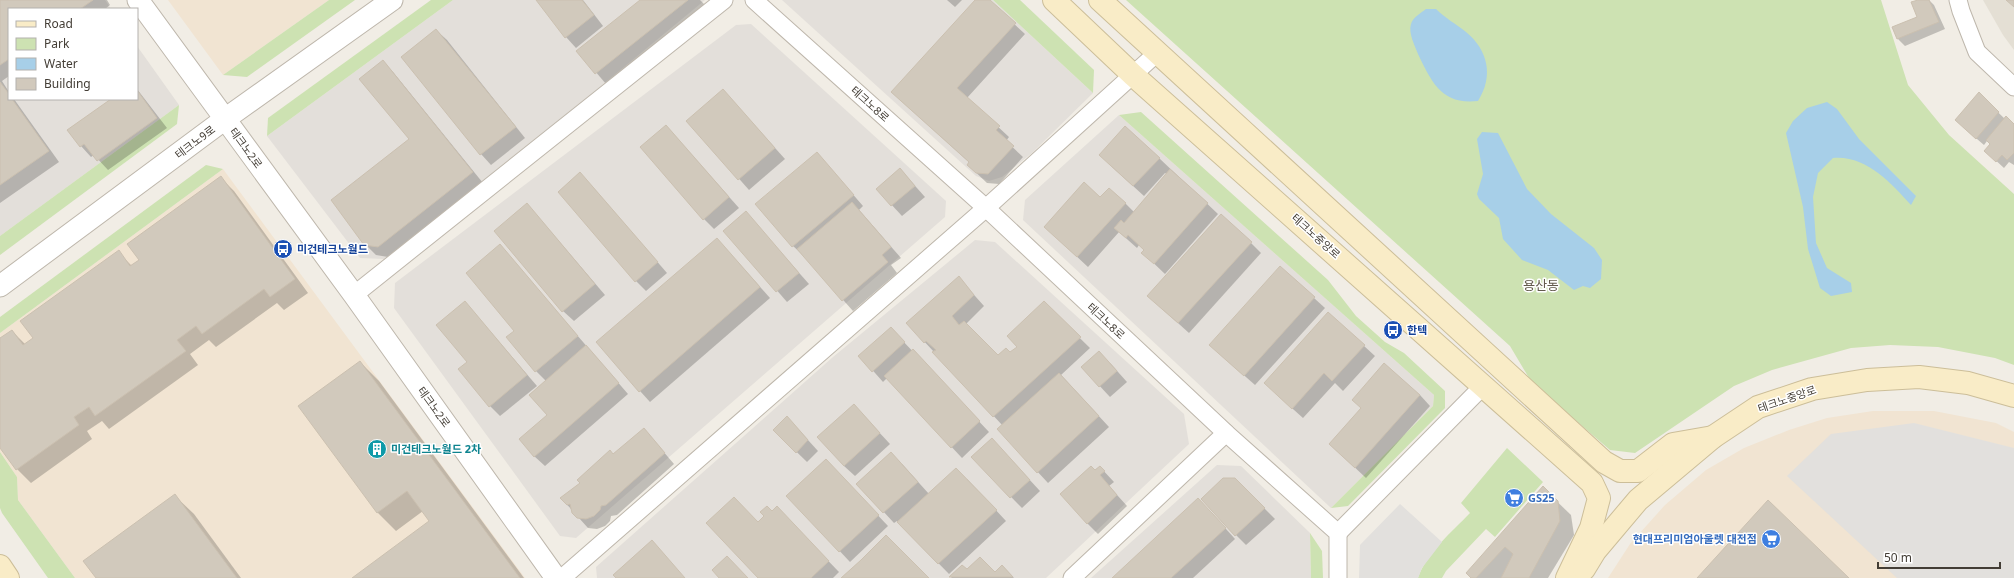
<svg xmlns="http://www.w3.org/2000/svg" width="2014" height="578" viewBox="0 0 2014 578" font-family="'Noto Sans','Noto Sans KR',sans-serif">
	<rect width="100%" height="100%" fill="#f1ede5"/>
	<polygon fill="#e4dfd4" points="1983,0 2014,0 2014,50 2003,35"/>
	<g fill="#f1e4d2">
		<polygon points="168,0 329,0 223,75"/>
		<polygon points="223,169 525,578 75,578 18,500 17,477 0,452 0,333"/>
		<polygon points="1873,411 1934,411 1996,423 2014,432 2014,578 1608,578 1630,544 1665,505 1706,470 1744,448 1789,430 1827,418"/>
	</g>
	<g fill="#e3dfda">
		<polygon points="0,0 105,0 111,9 9,9 9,99 137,99 137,46 179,105 0,236"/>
		<polygon points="453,0 705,0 595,91 384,259 360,258 267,136"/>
		<polygon points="782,0 993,0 1093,93 1032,153 1002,177 989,181 976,176"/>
		<polygon points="751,24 946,201 945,217 576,538 560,536 394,308 395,283 736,25"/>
		<polygon points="1119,115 1434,395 1433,406 1331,508 1023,220 1025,200"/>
		<polygon points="975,240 995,242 1184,414 1189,444 1046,578 597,578 596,567 833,357"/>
		<polygon points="1217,465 1241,466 1310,533 1311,578 1091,578"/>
	</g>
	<g fill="#cde2b2">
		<polygon points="329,0 355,0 247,77 223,75"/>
		<polygon points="431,0 453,0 267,136 268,118"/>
		<polygon points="993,0 1020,0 1094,70 1093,93"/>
		<polygon points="1126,0 1881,0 1908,85 1949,135 2014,194 2014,365 1995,358 1938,347 1890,345 1851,348 1772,370 1734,386 1635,453 1610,450 1532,383 1510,346"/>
		<polygon points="179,105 177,124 0,255 0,236"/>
		<polygon points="1141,112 1328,280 1356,316 1385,342 1404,353 1445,391 1445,408 1348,506 1331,508 1433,406 1434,395 1119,115"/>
		<polygon points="206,165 223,169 0,333 0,317"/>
		<path d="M1507 448 1543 482 1495 537 1486 529 1446 571 1442 578H1418C1427 552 1452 532 1470 513L1461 503Z"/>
		<polygon points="0,452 17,477 18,500 75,578 48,578 2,513 0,508"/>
		<polygon points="1310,533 1322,551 1323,578 1311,578"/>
	</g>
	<g fill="#e2e0dd">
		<polygon points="1914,423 2014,448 2014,578 1897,578 1787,476 1831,434"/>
		<polygon points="1400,504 1442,542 1422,568 1418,578 1359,578 1360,545"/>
	</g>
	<g fill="#a7cfe8">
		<path d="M1426 9H1436C1445 18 1456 24 1466 32 1488 50 1494 76 1478 101 1442 105 1432 83 1418 54 1415 46 1408 33 1411 24 1413 17 1421 13 1426 9Z"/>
		<path d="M1827 102 1837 109 1859 139 1916 196 1911 205C1891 183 1866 155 1833 158L1818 173 1813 197 1816 243 1827 268 1851 283 1852 292 1831 296 1820 288 1808 249 1803 207 1786 133 1793 121 1807 108Z"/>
		<polygon points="1482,132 1498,133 1527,189 1551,214 1594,248 1602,260 1601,279 1590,288 1583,286 1574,290 1548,270 1522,260 1503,239 1499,218 1479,199 1477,194 1483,174 1477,139"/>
	</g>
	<g fill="#0003">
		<polygon points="0,0 107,0 110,5 105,9 9,9 9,76 2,81 9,92 9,99 14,99 59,162 0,203"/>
		<polygon points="537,0 583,0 603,26 576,48 566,37"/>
		<polygon points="642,0 700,0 705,5 606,84 578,51"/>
		<polygon points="947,0 962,0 955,7"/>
		<polygon points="976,0 988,0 1025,34 967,98 1009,137 1006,141 1023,157 999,184 987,183 968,165 970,163 903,102"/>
		<polygon points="1921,0 1929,0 1934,5 1945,29 1905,46 1898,39 1893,28 1919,18"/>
		<polygon points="436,30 447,40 525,138 491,165 481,154 402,57"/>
		<polygon points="383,62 393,72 483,183 388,257 376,255 365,244 410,139"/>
		<polygon points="137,89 167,128 108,170 94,155 91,157 81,146 112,99 137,99"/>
		<polygon points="723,90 785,159 749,190 688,121"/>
		<polygon points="1979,94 2005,119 2014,125 2014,165 2009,162 2004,168 1992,157 1991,144 1987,141 1984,145 1963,127"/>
		<polygon points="666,126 739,208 714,229 704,219"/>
		<polygon points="817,153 863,206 859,210 901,258 891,265 897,273 853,311 804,256 793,246"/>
		<polygon points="1159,158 1218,214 1165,274 1143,253 1145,250 1139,245 1137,248 1119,232 1088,267 1045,227 1100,198 1125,203 1134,212 1167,174 1165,173 1144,196 1110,165"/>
		<polygon points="900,169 925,197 902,216 877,189"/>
		<polygon points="221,178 234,191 308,293 284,310 277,303 216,347 209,340 190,354 198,365 109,429 102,421 87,431 92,439 31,483 17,469 0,446 0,340 12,331 26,345 34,338 118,252 132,266 140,260"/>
		<polygon points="590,184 667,273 646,291 636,281"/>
		<polygon points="527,204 605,295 574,321 563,311"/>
		<polygon points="746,213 809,284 787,302 725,231"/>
		<polygon points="717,239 770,298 650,402 640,391"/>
		<polygon points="1251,243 1261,253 1189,333 1159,306"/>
		<polygon points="500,246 628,394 545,466 534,456 548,415 546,381 536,371 516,331"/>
		<polygon points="959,278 984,306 966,324 998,356 1010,354 1018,348 1044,303 1090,348 1061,375 1109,427 1048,483 998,429 1003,426 907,323"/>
		<polygon points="1314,298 1325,308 1255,385 1221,355"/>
		<polygon points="465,302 537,386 500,416 490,406 469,362"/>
		<polygon points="1329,314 1375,356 1343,391 1335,383 1303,418 1275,393"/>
		<polygon points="901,339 989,432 962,458 887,378 883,382 860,356"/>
		<polygon points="360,362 379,381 524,578 353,578 431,522 423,511 396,531 377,512"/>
		<polygon points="1110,363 1127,382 1110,397 1082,367"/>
		<polygon points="1420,395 1430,406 1366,478 1330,444 1362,408"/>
		<polygon points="864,416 890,444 855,476 844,466"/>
		<polygon points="797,428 818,451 807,462 774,430"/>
		<polygon points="644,429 674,464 617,515 611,516 610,521 605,526 597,529 588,528 562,499"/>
		<polygon points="1002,450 1040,491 1022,508 972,457"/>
		<polygon points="902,464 929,494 967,479 1006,521 949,574 897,521 894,523 858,484"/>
		<polygon points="1100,467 1114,482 1109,486 1127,506 1098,534 1087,523 1095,471"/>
		<polygon points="836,471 888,526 850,562 788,496"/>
		<polygon points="1235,479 1275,519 1246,545 1236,535"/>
		<polygon points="1543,488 1571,515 1574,535 1548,578 1472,578"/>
		<polygon points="175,496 194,514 241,578 97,578"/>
		<polygon points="1209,510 1235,539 1193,578 1113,578"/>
		<polygon points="772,512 787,518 839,572 833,578 759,578 758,523"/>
		<polygon points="962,566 967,570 995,573 1002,566 1014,578 951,578"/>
	</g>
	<g fill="#d1c9bc" stroke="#cbc0b0">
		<polygon points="0,0 93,0 80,9 9,9 9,59 0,65"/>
		<polygon points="536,0 582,0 594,15 565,38"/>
		<polygon points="640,0 688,0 595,74 576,51"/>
		<polygon points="975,0 990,0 1016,23 957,88 1000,126 996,130 1014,146 988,174 976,173 967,165 969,162 891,92"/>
		<polygon points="1918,0 1929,0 1939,22 1897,39 1892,27 1917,17 1911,2"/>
		<polygon points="2006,0 2014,0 2014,7"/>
		<polygon points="436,29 516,127 480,155 401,57"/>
		<polygon points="383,60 473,172 378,247 364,245 331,200 409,139 359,79"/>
		<polygon points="0,82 9,94 9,99 12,99 49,151 0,185"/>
		<polygon points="723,89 775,148 738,180 686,121"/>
		<polygon points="137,90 157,118 97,161 84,144 80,147 67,130 111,99 137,99"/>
		<polygon points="1979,92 1999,112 1976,139 1955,120"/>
		<polygon points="2006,116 2014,124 2014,153 2007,160 2002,155 1996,162 1984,151 1990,144 1986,140"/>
		<polygon points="666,125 729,197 703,220 640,147"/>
		<polygon points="1125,126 1160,158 1133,186 1099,155"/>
		<polygon points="817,152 854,195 792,247 755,204"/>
		<polygon points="900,168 915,186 891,206 876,189"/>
		<polygon points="1170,169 1208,203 1154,264 1141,253 1144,250 1128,235 1126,238 1114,228 1121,220 1124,223"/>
		<polygon points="580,172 658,262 635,282 558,192"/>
		<polygon points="221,176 295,279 270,297 264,289 202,334 196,326 177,340 186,351 95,416 89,407 74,417 79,425 16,470 0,448 0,338 12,330 23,345 33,338 20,321 119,250 130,266 139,260 127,244"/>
		<polygon points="1084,182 1100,197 1109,188 1126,203 1077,257 1044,227"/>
		<polygon points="852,202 891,247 882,255 888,262 842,301 797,249"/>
		<polygon points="527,203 595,284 562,312 494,231"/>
		<polygon points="746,211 799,273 776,292 723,231"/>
		<polygon points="1221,214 1252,242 1178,323 1147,296"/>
		<polygon points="717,238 760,287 639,392 596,342"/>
		<polygon points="500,244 578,336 535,372 506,337 514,331 466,273"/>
		<polygon points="1280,266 1315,297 1244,376 1209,345"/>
		<polygon points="959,276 974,295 952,316 959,325 964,321 998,355 1006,348 1010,352 1017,347 1007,336 1044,301 1081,337 993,417 932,352 936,350 926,341 924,343 906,323"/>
		<polygon points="465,301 527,375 489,407 458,369 467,362 436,325"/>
		<polygon points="1328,312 1365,345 1332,381 1324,373 1292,409 1264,383"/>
		<polygon points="891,327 905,342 872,372 858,356"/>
		<polygon points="586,345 619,383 534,457 519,439 547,415 529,395"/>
		<polygon points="913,349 980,421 951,448 884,376"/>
		<polygon points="1099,351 1117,371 1099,387 1081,367"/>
		<polygon points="360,361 520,578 352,578 429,521 407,491 377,513 298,406"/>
		<polygon points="1384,363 1420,395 1355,468 1329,444 1361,408 1352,400"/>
		<polygon points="1059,373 1099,416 1037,473 997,429"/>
		<polygon points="854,404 880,433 844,466 817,437"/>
		<polygon points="787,416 808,440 796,453 773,430"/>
		<polygon points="644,428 665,453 606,505 601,506 600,510 594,516 586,519 577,518 572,513 570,504 567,505 560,498 580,483 577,480 610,450 613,454"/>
		<polygon points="992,438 1030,480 1010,498 971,457"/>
		<polygon points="891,452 918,482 883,513 856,484"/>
		<polygon points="826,459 879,515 839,552 786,496"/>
		<polygon points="1091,466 1095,470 1100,466 1105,471 1100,475 1117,495 1087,524 1060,494"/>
		<polygon points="956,468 997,510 938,564 897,522"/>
		<polygon points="1223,478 1235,478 1265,508 1235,536 1201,499"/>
		<polygon points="1543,486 1558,501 1560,521 1529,578 1501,578 1513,554 1505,547 1476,578 1471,578 1466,573"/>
		<polygon points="175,494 237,578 96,578 83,561"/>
		<polygon points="734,497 758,522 764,516 760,512 767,506 772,511 777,506 829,561 811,578 758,578 706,523"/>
		<polygon points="1198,498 1226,528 1171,578 1112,578"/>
		<polygon points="1768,500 1849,578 1697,578"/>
		<polygon points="886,535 929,578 841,578 861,560"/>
		<polygon points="652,540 685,578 616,578 613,575"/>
		<polygon points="727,556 748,578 719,578 712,570"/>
		<polygon points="980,557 995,572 1002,565 1013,577 949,577 962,565 967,569"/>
	</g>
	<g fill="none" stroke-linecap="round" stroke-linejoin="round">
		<defs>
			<g id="minor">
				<polyline points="754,0 986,208 1226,433 1338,533 1338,578"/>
				<polyline points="1958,0 1961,11 1977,52 2014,87"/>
				<polyline points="354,295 724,0"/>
				<polyline points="1338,533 1484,385"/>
				<polyline points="562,578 986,208 1157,53"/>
				<polyline points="1072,578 1226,433"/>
			</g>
			<g id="tertiary">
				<polyline points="138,0 354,295 556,578"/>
				<polyline points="0,286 225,119 392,0"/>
			</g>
			<g id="secondary">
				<polyline points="1054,0 1133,75 1592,483 1599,498 1591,528 1567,578"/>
				<polyline points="1100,0 1604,462 1620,471 1638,471 1673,444 1713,437"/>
				<polyline points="0,566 8,578"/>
				<polyline points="1584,569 1595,551 1638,500 1713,437 1758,407 1812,389 1867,380 1919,377 1968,383 2014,396"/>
			</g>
		</defs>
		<use href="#minor" stroke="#beb7ac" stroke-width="19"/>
		<use href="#tertiary" stroke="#beb7ac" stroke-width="23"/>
		<use href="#secondary" stroke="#ccbe99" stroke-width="24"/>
		<use href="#minor" stroke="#fff" stroke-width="17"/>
		<use href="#tertiary" stroke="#fff" stroke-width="21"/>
		<use href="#secondary" stroke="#f9ecc7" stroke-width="22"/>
	</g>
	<defs>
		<symbol id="bus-disc" viewBox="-11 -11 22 22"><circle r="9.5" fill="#1a4fb4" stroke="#fff"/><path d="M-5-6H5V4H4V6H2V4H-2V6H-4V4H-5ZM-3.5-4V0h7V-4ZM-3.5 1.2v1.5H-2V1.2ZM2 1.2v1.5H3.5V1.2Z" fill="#fff"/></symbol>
		<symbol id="building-disc" viewBox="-11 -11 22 22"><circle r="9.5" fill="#0f9aa8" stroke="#fff"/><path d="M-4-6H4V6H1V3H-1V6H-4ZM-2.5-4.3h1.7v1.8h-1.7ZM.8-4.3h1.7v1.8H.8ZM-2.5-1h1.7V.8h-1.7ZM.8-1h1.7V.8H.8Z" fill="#fff"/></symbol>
		<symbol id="supermarket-disc" viewBox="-11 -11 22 22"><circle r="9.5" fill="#3f7fe0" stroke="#fff"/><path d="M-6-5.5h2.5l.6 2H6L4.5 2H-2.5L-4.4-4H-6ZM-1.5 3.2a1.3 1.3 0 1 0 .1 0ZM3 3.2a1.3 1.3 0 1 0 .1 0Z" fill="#fff"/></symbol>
	</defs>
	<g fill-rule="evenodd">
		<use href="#bus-disc" x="272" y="238" width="22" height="22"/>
		<use href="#bus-disc" x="1382" y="319" width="22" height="22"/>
		<use href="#building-disc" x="366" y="438" width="22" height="22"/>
		<use href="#supermarket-disc" x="1503" y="487" width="22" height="22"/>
		<use href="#supermarket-disc" x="1760" y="528" width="22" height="22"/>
	</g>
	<g text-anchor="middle" stroke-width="3" stroke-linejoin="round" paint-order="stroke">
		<g font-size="11" fill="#433d35" stroke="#fff">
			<text transform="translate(870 104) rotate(42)" y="4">테크노8로</text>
			<text transform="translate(195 142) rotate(-37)" y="4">테크노9로</text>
			<text transform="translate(246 148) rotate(54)" y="4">테크노2로</text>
			<text transform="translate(1316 236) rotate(42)" y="4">테크노중앙로</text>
			<text transform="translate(1106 321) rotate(43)" y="4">테크노8로</text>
			<text transform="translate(1787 399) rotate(-19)" y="4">테크노중앙로</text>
			<text transform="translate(434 407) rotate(54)" y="4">테크노2로</text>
		</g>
		<g font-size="11" font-weight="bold" fill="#164399" stroke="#fff" text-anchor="start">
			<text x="297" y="253">미건테크노월드</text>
			<text x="1407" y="334">한텍</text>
		</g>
		<g font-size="11" font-weight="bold" fill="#0d838f" stroke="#fff" text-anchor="start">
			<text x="391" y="453">미건테크노월드 2차</text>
		</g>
		<g font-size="11" font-weight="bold" fill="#366cbe" stroke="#fff" text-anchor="start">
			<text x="1528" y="502">GS25</text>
			<text x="1757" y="543" text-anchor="end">현대프리미엄아울렛 대전점</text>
		</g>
		<g font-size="13" fill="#645b4e" stroke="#fff">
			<text x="1541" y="290">용산동</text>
		</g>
	</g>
	<rect x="8" y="8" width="130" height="92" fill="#ffffff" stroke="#b4b1ae"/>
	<rect x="16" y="21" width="20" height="6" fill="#f9ecc7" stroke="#b4b1ae"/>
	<text x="44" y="28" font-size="12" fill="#433d35">Road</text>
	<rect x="16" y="38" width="20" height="12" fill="#cde2b2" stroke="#b4b1ae"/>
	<text x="44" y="48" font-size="12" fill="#433d35">Park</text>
	<rect x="16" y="58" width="20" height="12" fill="#a7cfe8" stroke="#b4b1ae"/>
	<text x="44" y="68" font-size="12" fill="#433d35">Water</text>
	<rect x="16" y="78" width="20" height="12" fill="#d1c9bc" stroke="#b4b1ae"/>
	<text x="44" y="88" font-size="12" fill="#433d35">Building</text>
	<path d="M1878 562v6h122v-6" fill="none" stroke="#433d35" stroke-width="2"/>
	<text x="1884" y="562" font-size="12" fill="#433d35" stroke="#ffffff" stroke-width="3" paint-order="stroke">50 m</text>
</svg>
